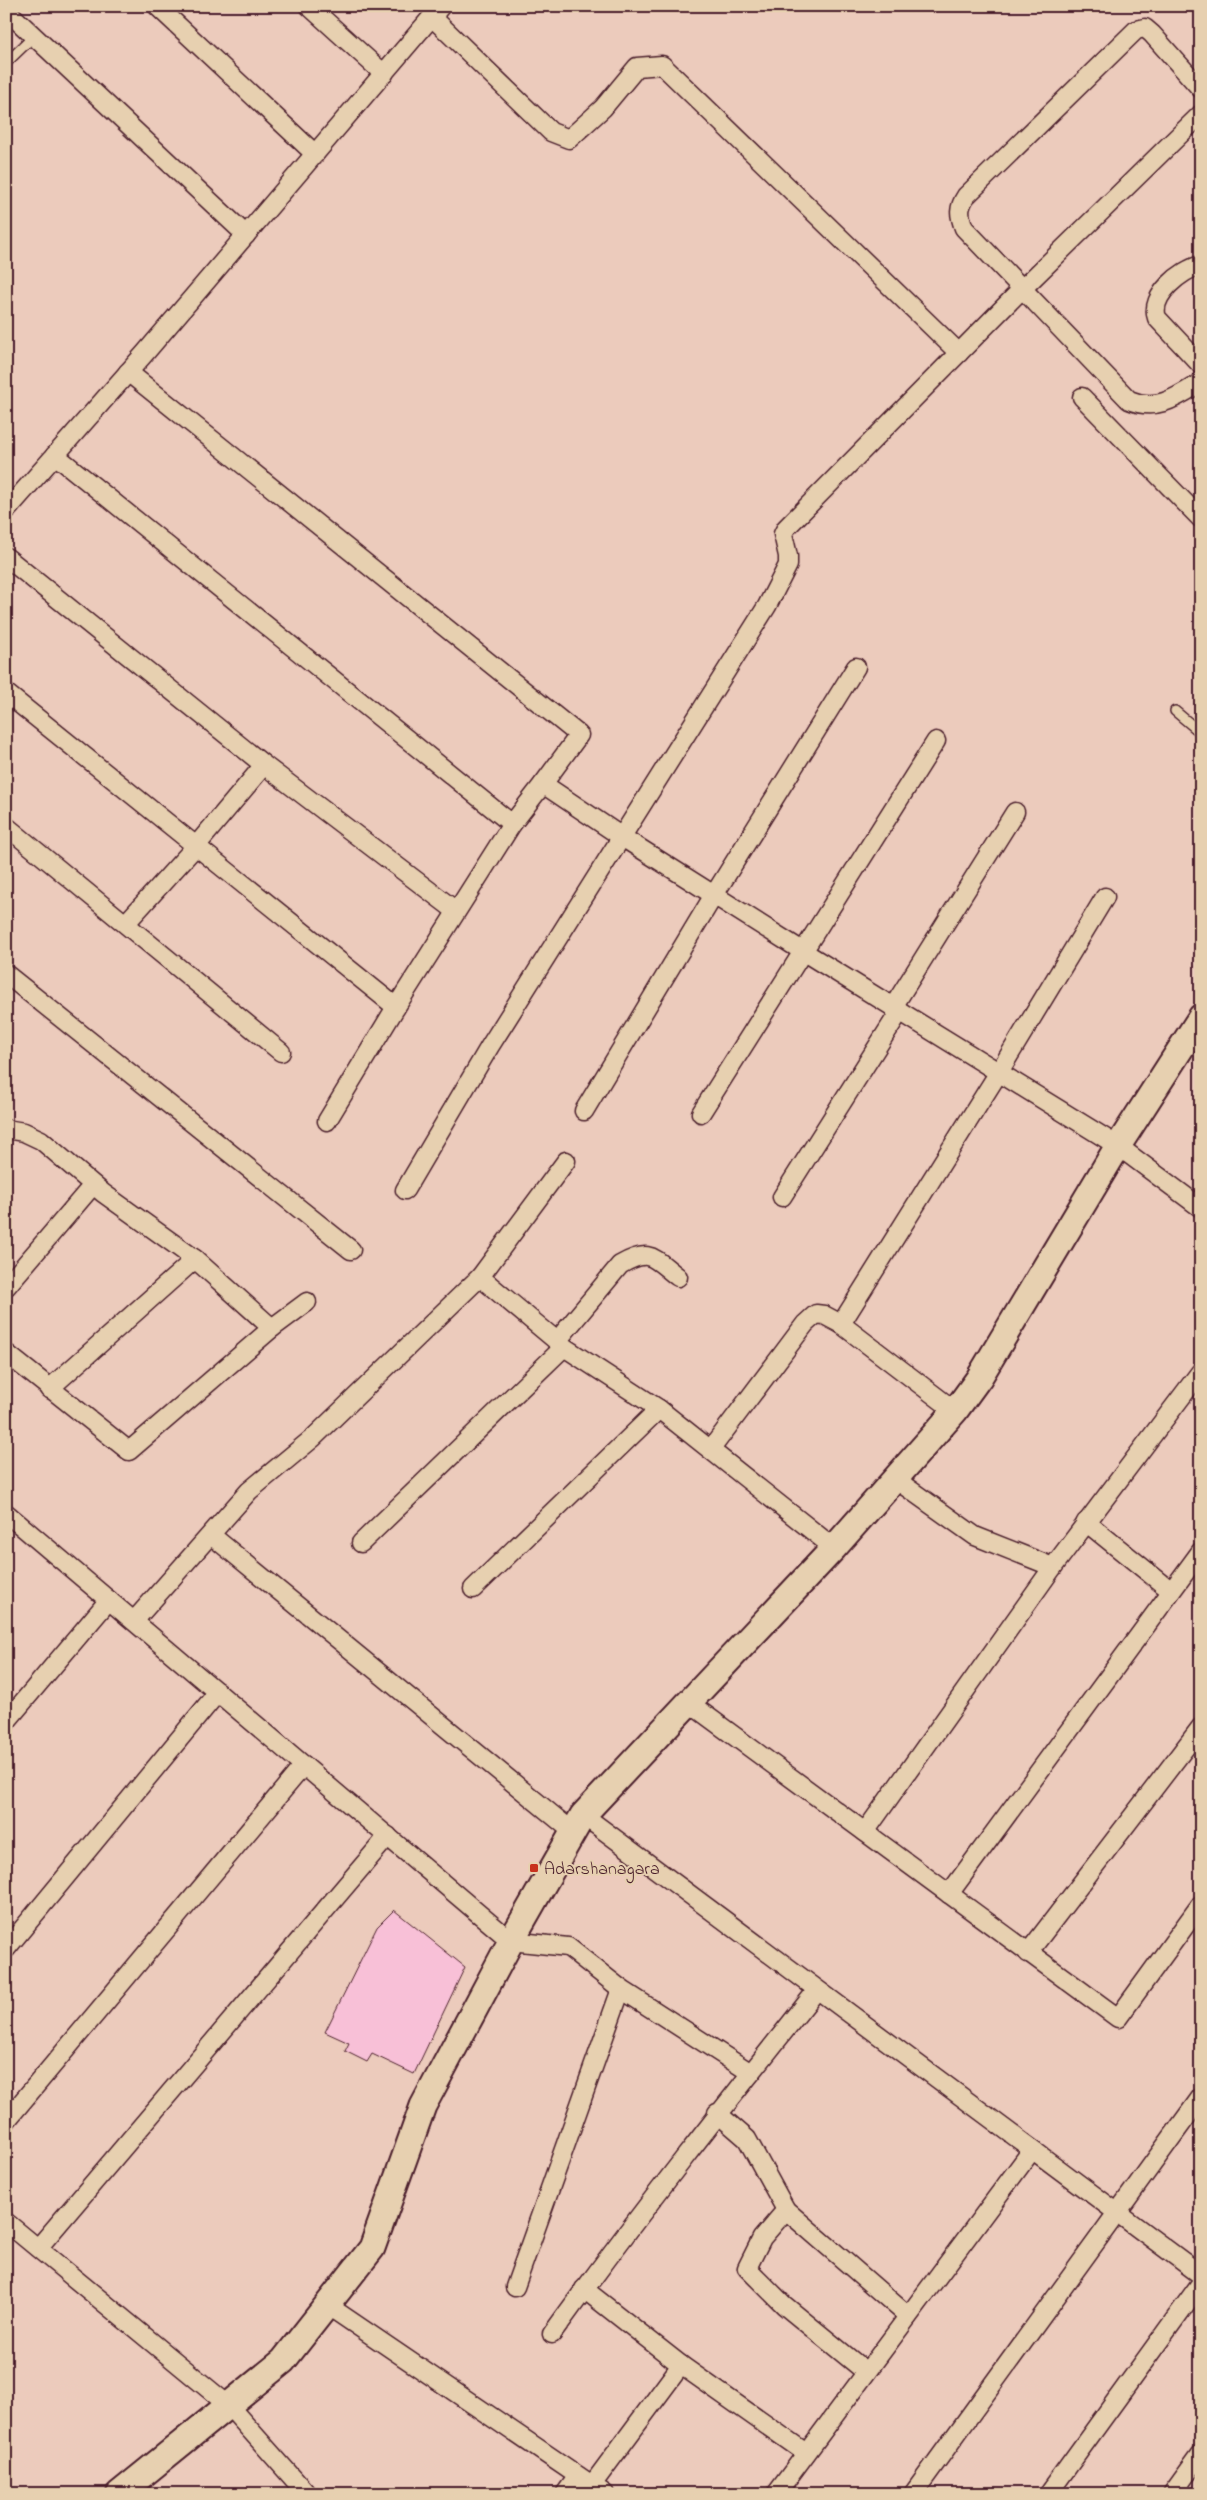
<svg xmlns="http://www.w3.org/2000/svg" width="1207" height="2500" viewBox="0 0 1207 2500" font-family="'Indie Flower',sans-serif">
	<rect width="100%" height="100%" fill="#eccbbc"/>
	<filter id="ink" filterUnits="userSpaceOnUse"><feTurbulence type="fractalNoise" baseFrequency=".02" numOctaves="2"/><feDisplacementMap in="SourceGraphic" scale="10" xChannelSelector="R" yChannelSelector="G"/><feConvolveMatrix kernelMatrix="1 2 1 2 8 2 1 2 1" color-interpolation-filters="sRGB"/></filter>
	<g filter="url(#ink)">
		<polygon fill="#f8c0d7" stroke="#4a1f2b" points="394,1910 465,1967 414,2074 372,2054 367,2062 345,2051 349,2043 325,2032 377,1927"/>
		<g fill="none" stroke-linecap="round" stroke-linejoin="round">
			<defs>
				<g id="lane">
					<polyline points="6,63 33,37"/>
					<polyline points="1175,711 1201,733"/>
				</g>
				<g id="street">
					<polyline points="157,6 315,154"/>
					<polyline points="309,6 384,74"/>
					<polyline points="6,10 246,235"/>
					<polyline points="432,17 551,132 569,139 603,108 637,67 662,65 959,353"/>
					<path d="M1201 89 1152 34 1145 28 1136 30 966 196C958 208 959 215 964 228L1129 400C1157 412 1177 397 1201 382"/>
					<path d="M1201 265C1181 270 1149 296 1157 318L1201 365"/>
					<polyline points="128,372 579,735 543,784 622,837 804,952 1118,1146 1201,1208"/>
					<polyline points="1082,397 1201,519"/>
					<polyline points="55,455 512,824"/>
					<polyline points="6,511 146,352 441,6"/>
					<polyline points="6,557 264,765"/>
					<polyline points="6,693 396,1007 512,824 543,784"/>
					<polyline points="6,826 281,1052"/>
					<polyline points="126,923 196,846 264,765 456,911"/>
					<polyline points="6,974 351,1250"/>
					<polyline points="893,1007 1015,812"/>
					<polyline points="584,1111 714,895 856,667"/>
					<polyline points="701,1113 936,741"/>
					<polyline points="327,1121 396,1007"/>
					<polyline points="6,1129 24,1132 41,1140 103,1193 195,1259 272,1328 129,1451 6,1353"/>
					<polyline points="405,1190 490,1046 767,606 788,565 788,556 783,534 786,528 1021,290 1201,114"/>
					<polyline points="782,1197 900,1011"/>
					<polyline points="480,1277 566,1161"/>
					<polyline points="6,1287 93,1185"/>
					<polyline points="841,1324 999,1072 1105,897"/>
					<polyline points="272,1328 307,1302"/>
					<path d="M557 1341 620 1265C651 1247 653 1258 678 1277"/>
					<polyline points="49,1389 195,1259"/>
					<polyline points="711,1449 805,1324 816,1314 824,1315 841,1324 955,1411"/>
					<polyline points="895,1479 975,1536 1053,1567"/>
					<polyline points="6,1513 511,1941 568,1947 621,1989 751,2073"/>
					<polyline points="1086,1522 1170,1590"/>
					<polyline points="211,1535 572,1831"/>
					<polyline points="361,1543 564,1347"/>
					<polyline points="473,1589 659,1409"/>
					<polyline points="134,1621 249,1491 313,1438 480,1277 564,1347 659,1409 834,1548"/>
					<polyline points="688,1702 1118,2018 1201,1904"/>
					<polyline points="6,1722 109,1600"/>
					<polyline points="583,1815 1201,2275"/>
					<polyline points="865,1832 1053,1567 1201,1371"/>
					<polyline points="949,1894 1201,1551"/>
					<polyline points="6,1949 218,1692"/>
					<polyline points="1028,1953 1201,1727"/>
					<polyline points="717,2113 747,2139 786,2210 908,2316"/>
					<polyline points="6,2121 304,1765"/>
					<polyline points="786,2210 762,2238 747,2268 784,2305 866,2372"/>
					<polyline points="6,2222 228,2405 307,2494"/>
					<polyline points="38,2248 388,1836"/>
					<polyline points="515,2287 621,1989"/>
					<polyline points="584,2289 681,2365 806,2453"/>
					<polyline points="327,2305 605,2494"/>
					<path d="M552 2334C637 2216 727 2103 817 1990"/>
					<polyline points="592,2485 681,2365"/>
					<polyline points="565,2494 578,2476"/>
					<polyline points="776,2494 1032,2150"/>
					<polyline points="913,2494 1201,2097"/>
					<polyline points="1048,2494 1201,2283"/>
					<polyline points="1172,2494 1201,2454"/>
				</g>
				<polyline id="secondary" points="119,2494 283,2361 372,2248 423,2106 511,1941 583,1815 834,1548 955,1411 979,1378 1118,1146 1201,1017"/>
			</defs>
			<use href="#lane" stroke="#4a1f2b" stroke-width="12"/>
			<use href="#street" stroke="#4a1f2b" stroke-width="21"/>
			<use href="#secondary" stroke="#4a1f2b" stroke-width="29"/>
			<use href="#lane" stroke="#e7d0b0" stroke-width="9"/>
			<use href="#street" stroke="#e7d0b0" stroke-width="18"/>
			<use href="#secondary" stroke="#e7d0b0" stroke-width="25"/>
		</g>
	</g>
	<rect fill="#c8321e" stroke="#e7d0b0" stroke-width="2" x="529" y="1863" width="10" height="10" rx="2.5"/>
	<g text-anchor="middle" stroke-width="4" stroke-linejoin="round" paint-order="stroke">
		<g font-size="18" fill="#4a1f2b" stroke="#e7d0b0" text-anchor="start">
			<text x="544" y="1874">Adarshanagara</text>
		</g>
	</g>
	<rect width="1207" height="2500" fill="none" stroke="#e7d0b0" stroke-width="25"/>
	<rect x="12" y="12" width="1182" height="2475" fill="none" stroke="#4a1f2b" stroke-width="2" filter="url(#ink)"/>
</svg>
